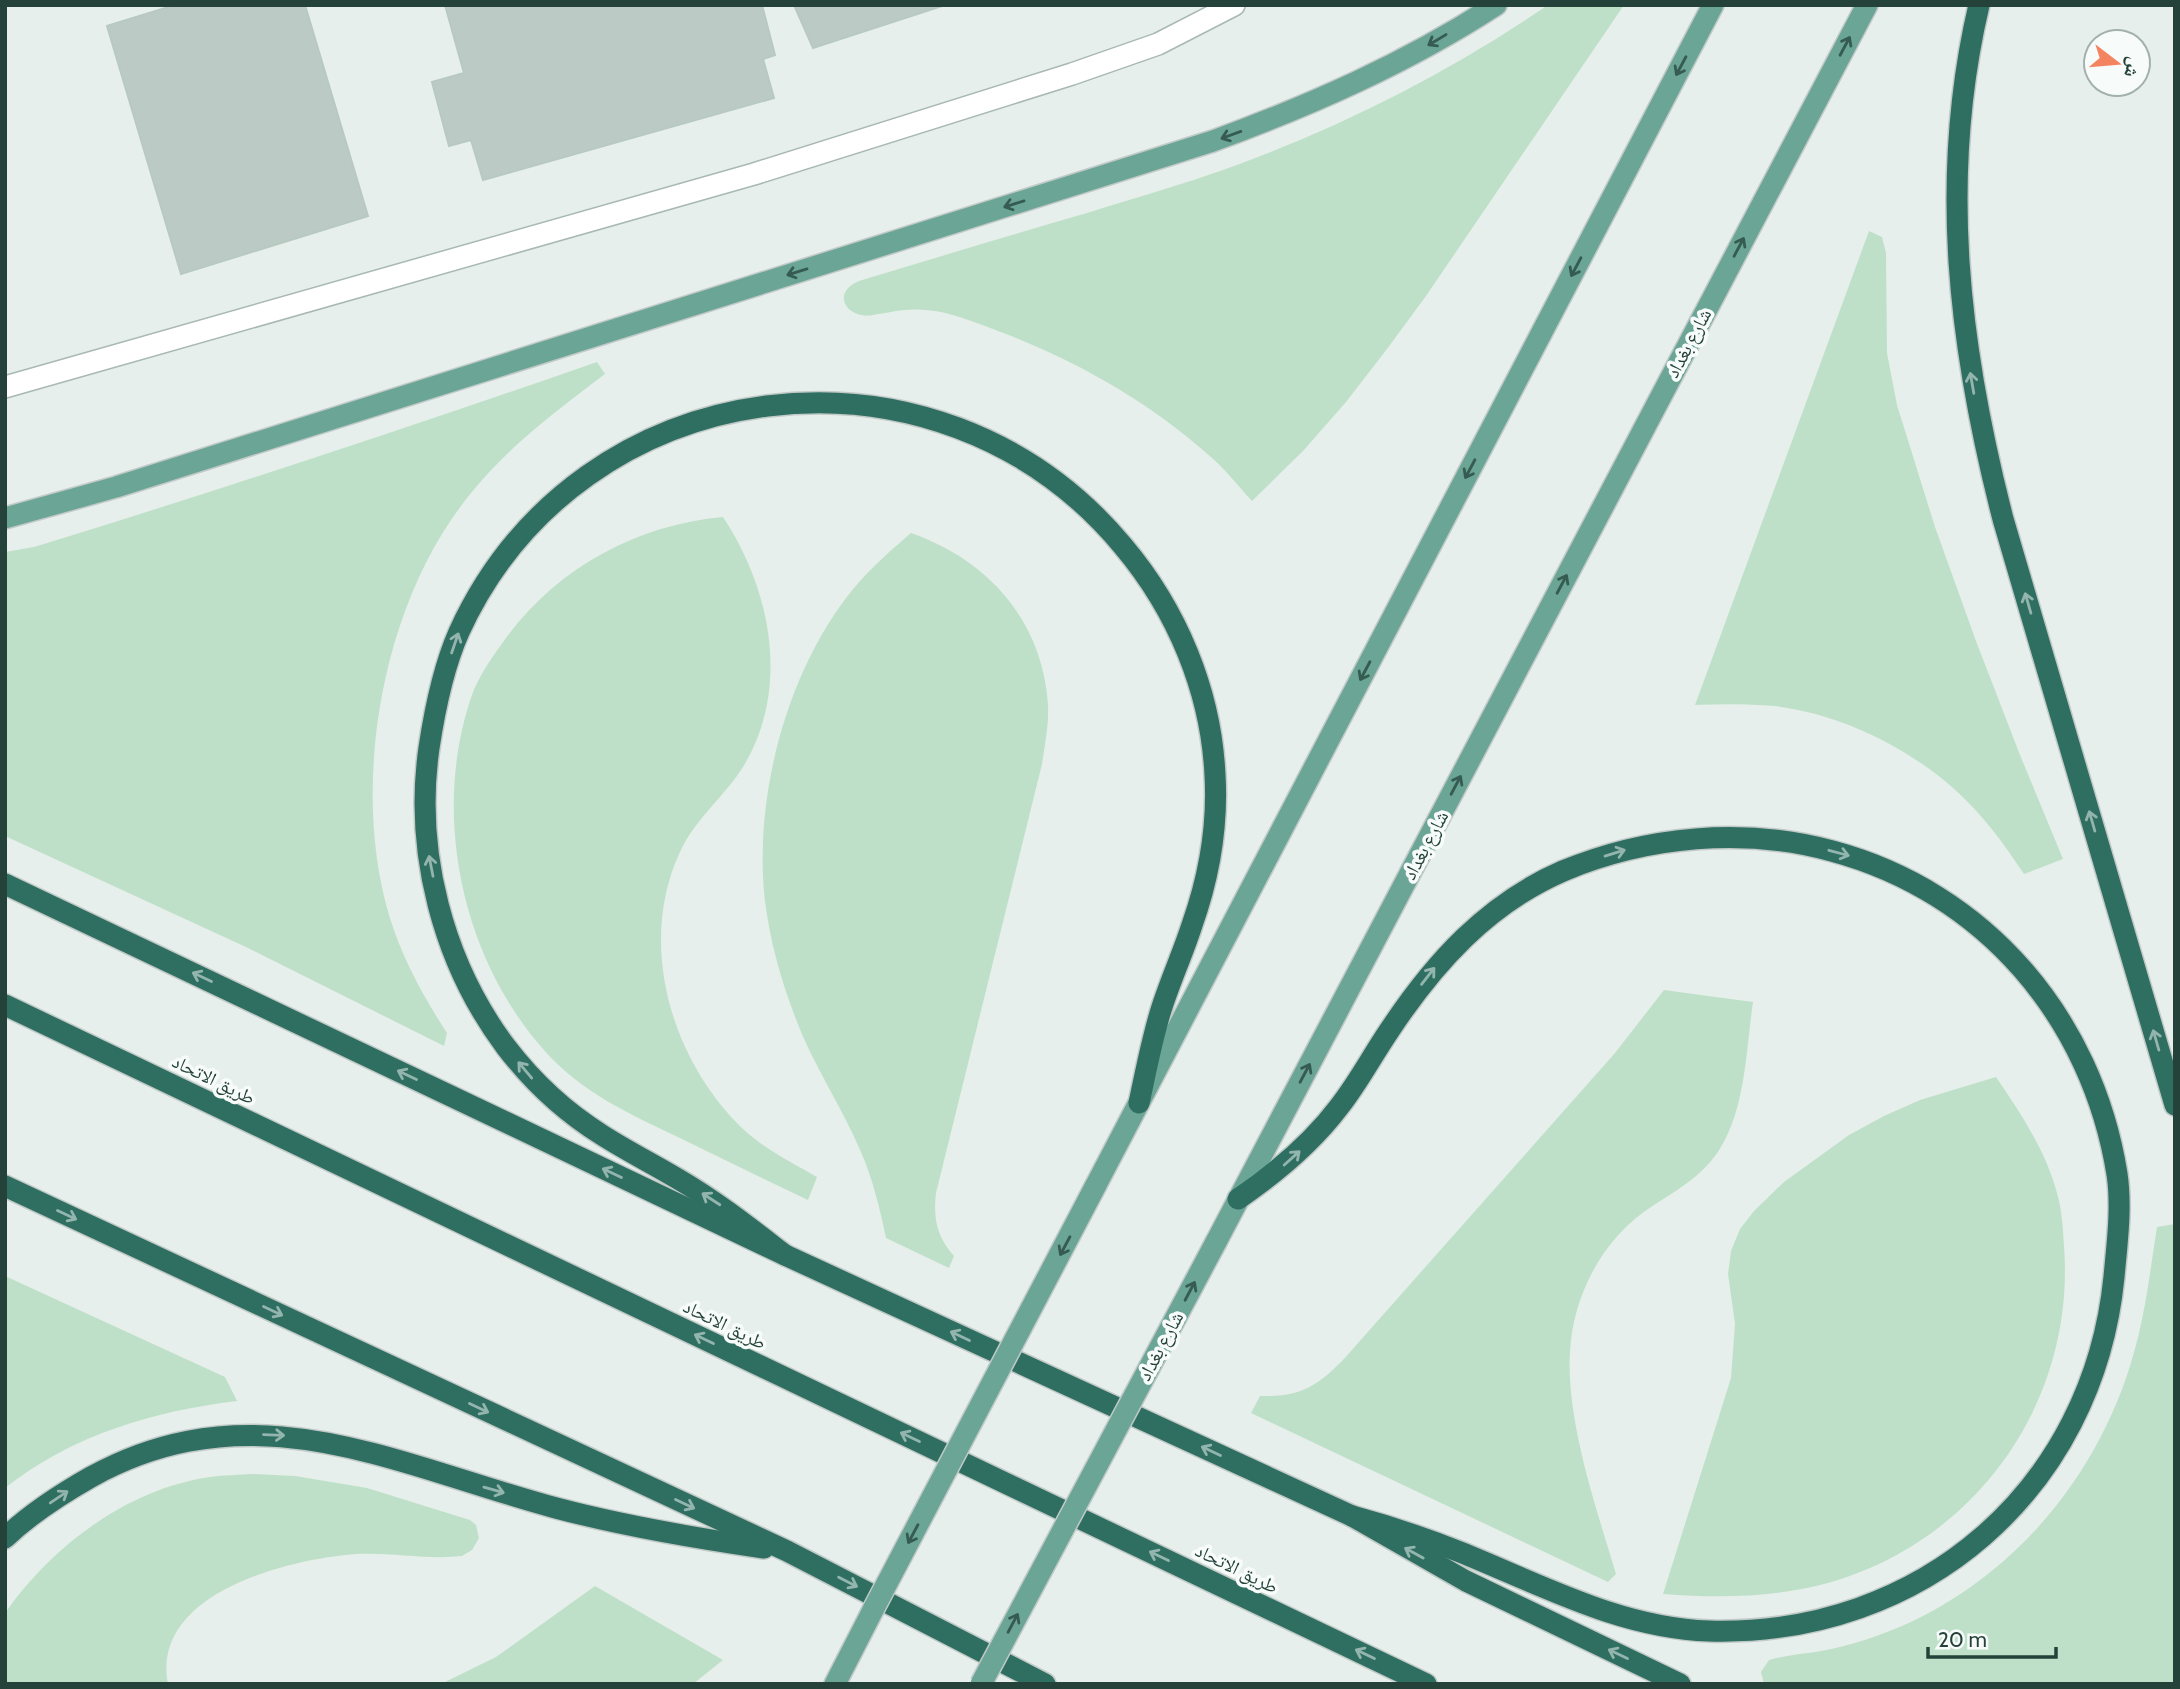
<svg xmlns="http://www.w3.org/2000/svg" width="2180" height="1689" viewBox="0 0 2180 1689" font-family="Cabin,'Noto Naskh Arabic',sans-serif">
	<rect width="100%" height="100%" fill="#e6efeb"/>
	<g fill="#bfe0c8">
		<path d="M1548 5H1624L1426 296 1387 349 1346 402 1303 451 1252 501C1239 487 1227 471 1212 458 1150 402 1075 360 998 331 974 322 951 312 926 310 908 308 891 312 873 315 847 320 830 293 859 281 935 258 1011 235 1087 213 1144 195 1202 179 1258 157 1361 117 1457 67 1548 5Z"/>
		<path d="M1869 231 1882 237 1886 253 1887 353 1897 405 1935 527 1976 641 2020 755 2063 859 2024 874C2010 853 1996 833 1979 814 1930 758 1850 715 1775 706 1748 704 1722 704 1695 705Z"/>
		<path d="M597 362 605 374C552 414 501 452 461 506 381 612 351 787 389 915 402 958 423 996 447 1033L444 1046 248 948 5 836V552L34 547C223 489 410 427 597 362Z"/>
		<path d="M723 517C771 589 791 689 743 767 724 797 695 819 680 852 637 944 671 1059 742 1128 764 1149 791 1162 817 1177L808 1200C766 1180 725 1160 684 1140 632 1115 581 1093 543 1049 461 956 431 812 472 695 478 678 490 660 501 645 552 571 634 525 723 517Z"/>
		<path d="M911 533C988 560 1042 620 1048 704 1049 724 1045 744 1042 764L936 1193C933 1219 937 1237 954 1256L949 1268 886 1238C880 1209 873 1180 861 1152 841 1105 811 1062 794 1014 780 977 770 940 765 901 753 798 787 669 854 588 871 568 891 550 911 533Z"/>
		<path d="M1664 990 1753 1002C1746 1049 1746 1105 1721 1147 1705 1174 1679 1189 1654 1205 1604 1236 1573 1294 1570 1352 1566 1421 1596 1507 1616 1574L1608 1582 1251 1413 1260 1396C1300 1397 1316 1387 1343 1360L1615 1053Z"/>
		<path d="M1996 1077C2020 1112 2046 1151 2057 1193 2062 1210 2063 1228 2064 1246 2076 1403 1974 1546 1820 1585 1768 1598 1716 1598 1663 1594L1731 1378 1735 1324 1728 1274 1731 1251 1740 1229 1754 1211 1784 1182 1849 1135 1884 1116 1920 1100Z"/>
		<path d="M2175 1224V1684H1764L1761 1672 1769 1660C1785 1655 1804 1654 1821 1651 1849 1646 1876 1637 1902 1626 2021 1574 2108 1463 2138 1337 2147 1301 2151 1264 2157 1227Z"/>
		<path d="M5 1276 225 1377 237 1401C154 1411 72 1435 5 1488Z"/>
		<path d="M252 1474 295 1476 367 1488 470 1520 476 1525 479 1538 472 1550 462 1556C427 1560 391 1552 356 1554 289 1559 150 1593 168 1684H5V1613C52 1546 127 1489 210 1477 224 1475 238 1475 252 1474Z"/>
		<polygon points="595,1586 723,1660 693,1684 441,1684 496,1657"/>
	</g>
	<g fill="#bbcac4" stroke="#b8c9c2" stroke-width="2">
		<polygon points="175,5 305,5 368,216 181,274 107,26"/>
		<polygon points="445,5 762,5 775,55 763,59 774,98 483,180 471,140 449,146 432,82 464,73"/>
		<polygon points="794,5 945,5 813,48"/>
	</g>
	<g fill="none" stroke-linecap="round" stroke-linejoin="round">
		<defs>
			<polyline id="minor" points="5,387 754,174 1072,74 1158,44 1234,5"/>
			<g id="primary">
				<path d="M5 518 116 487 1213 141C1311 105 1407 63 1496 5"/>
				<polyline points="1096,1185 1713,5"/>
				<polyline points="1216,1242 1867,5"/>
				<polyline points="835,1684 874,1608"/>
			</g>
			<g id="motorway">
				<path d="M1979 5C1938 179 1959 348 2003 519L2175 1105"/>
				<polyline points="5,884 785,1255 1352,1516 1466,1581 1680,1684"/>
				<polyline points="5,1005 1426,1684"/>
				<polyline points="5,1186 787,1551 1045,1684"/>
				<path d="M1238 1199C1276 1173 1311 1144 1339 1107 1358 1083 1372 1056 1389 1031 1434 963 1487 904 1563 871 1647 836 1744 827 1832 851 1985 892 2092 1018 2117 1174 2122 1207 2117 1244 2114 1277 2093 1489 1922 1637 1709 1631 1620 1628 1542 1585 1460 1552 1425 1538 1389 1526 1352 1516"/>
				<path d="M785 1255C750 1228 716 1201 678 1179 653 1164 627 1151 602 1135 565 1112 532 1081 506 1047 443 963 414 852 429 748 435 708 443 668 459 632 580 367 938 323 1123 546 1177 610 1211 691 1215 775 1218 826 1209 877 1192 925 1183 953 1171 979 1162 1007 1152 1038 1146 1071 1139 1103"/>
				<path d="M5 1538C30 1514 61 1494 91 1477 254 1387 396 1465 556 1508 624 1526 694 1538 764 1548"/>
			</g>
		</defs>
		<use href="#minor" stroke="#a8b8b2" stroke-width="24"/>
		<use href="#primary" stroke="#c2cac8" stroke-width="24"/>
		<use href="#motorway" stroke="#c2cac8" stroke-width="24"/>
		<use href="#minor" stroke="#fff" stroke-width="21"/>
		<use href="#primary" stroke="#6aa596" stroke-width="21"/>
		<use href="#motorway" stroke="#2f6f62" stroke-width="21"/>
		<defs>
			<g id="primary-bridge">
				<polyline points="874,1608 1096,1185"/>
				<polyline points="981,1684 1216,1242"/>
			</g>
		</defs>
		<use href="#primary-bridge" stroke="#c2cac8" stroke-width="24" stroke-linecap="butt"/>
		<use href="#primary-bridge" stroke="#6aa596" stroke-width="21"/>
	</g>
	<defs><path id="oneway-shaft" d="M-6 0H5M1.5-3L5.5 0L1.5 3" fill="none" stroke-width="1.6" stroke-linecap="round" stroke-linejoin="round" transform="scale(1.75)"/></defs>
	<g stroke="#365b51">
		<use href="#oneway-shaft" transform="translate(1437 40) rotate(149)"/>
		<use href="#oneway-shaft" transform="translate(1845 46) rotate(-62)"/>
		<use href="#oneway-shaft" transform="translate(1681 66) rotate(118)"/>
		<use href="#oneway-shaft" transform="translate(1231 135) rotate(160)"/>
		<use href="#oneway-shaft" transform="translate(1014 204) rotate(163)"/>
		<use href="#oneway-shaft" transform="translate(1739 247) rotate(-62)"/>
		<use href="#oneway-shaft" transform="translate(1576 267) rotate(118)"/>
		<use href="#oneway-shaft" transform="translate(797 272) rotate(163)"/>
		<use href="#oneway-shaft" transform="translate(1470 469) rotate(118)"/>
		<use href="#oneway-shaft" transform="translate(1562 584) rotate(-62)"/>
		<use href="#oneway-shaft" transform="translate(1365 671) rotate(118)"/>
		<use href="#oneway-shaft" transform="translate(1456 785) rotate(-62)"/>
		<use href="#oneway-shaft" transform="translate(1305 1073) rotate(-62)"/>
		<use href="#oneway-shaft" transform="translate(1065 1246) rotate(118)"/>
		<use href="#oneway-shaft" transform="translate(1190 1291) rotate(-62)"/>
		<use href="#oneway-shaft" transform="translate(913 1534) rotate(118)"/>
		<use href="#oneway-shaft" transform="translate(1013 1623) rotate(-62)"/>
	</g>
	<g stroke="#93b5ae">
		<use href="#oneway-shaft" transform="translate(1972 383) rotate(-100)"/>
		<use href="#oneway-shaft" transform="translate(2028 603) rotate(-106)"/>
		<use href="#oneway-shaft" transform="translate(455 643) rotate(-71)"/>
		<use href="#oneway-shaft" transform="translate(2092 821) rotate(-106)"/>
		<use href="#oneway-shaft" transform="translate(1615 853) rotate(-17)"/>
		<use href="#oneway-shaft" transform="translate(1839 853) rotate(15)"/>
		<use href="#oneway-shaft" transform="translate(431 866) rotate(-101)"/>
		<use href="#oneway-shaft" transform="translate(1428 976) rotate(-52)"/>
		<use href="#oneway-shaft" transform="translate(202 977) rotate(-155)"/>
		<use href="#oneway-shaft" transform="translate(2156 1040) rotate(-106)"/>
		<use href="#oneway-shaft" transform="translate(525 1070) rotate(-130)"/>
		<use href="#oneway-shaft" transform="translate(407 1075) rotate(-155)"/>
		<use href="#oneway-shaft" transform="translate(1292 1158) rotate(-42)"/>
		<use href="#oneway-shaft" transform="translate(612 1173) rotate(-155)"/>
		<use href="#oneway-shaft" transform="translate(711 1199) rotate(-147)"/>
		<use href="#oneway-shaft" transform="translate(67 1215) rotate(25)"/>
		<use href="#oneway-shaft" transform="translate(273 1311) rotate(25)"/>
		<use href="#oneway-shaft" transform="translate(960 1336) rotate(-155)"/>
		<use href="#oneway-shaft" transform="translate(704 1339) rotate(-154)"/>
		<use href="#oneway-shaft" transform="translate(479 1408) rotate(25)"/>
		<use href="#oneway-shaft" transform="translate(274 1435) rotate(2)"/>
		<use href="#oneway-shaft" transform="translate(910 1437) rotate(-154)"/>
		<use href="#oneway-shaft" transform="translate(1211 1451) rotate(-155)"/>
		<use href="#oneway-shaft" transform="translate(494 1490) rotate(16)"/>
		<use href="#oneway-shaft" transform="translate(59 1497) rotate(-34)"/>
		<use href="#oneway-shaft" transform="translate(685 1504) rotate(25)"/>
		<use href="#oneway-shaft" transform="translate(1414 1553) rotate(-151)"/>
		<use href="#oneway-shaft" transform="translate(1159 1556) rotate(-154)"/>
		<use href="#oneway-shaft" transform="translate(848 1582) rotate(27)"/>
		<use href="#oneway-shaft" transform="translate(1365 1654) rotate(-154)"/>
		<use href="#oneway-shaft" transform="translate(1618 1654) rotate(-154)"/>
	</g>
	<g text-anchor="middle" stroke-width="7" stroke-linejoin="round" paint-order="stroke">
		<g font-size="19" fill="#24423a" stroke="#f7fbf9">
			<text transform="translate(1688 343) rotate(-62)" y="7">شارع بغداد</text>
			<text transform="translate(1425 845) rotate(-62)" y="7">شارع بغداد</text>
			<text transform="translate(214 1079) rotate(26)" y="7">طريق الاتحاد</text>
			<text transform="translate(725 1324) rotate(26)" y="7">طريق الاتحاد</text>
			<text transform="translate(1160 1346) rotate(-62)" y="7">شارع بغداد</text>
			<text transform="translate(1237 1568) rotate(26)" y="7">طريق الاتحاد</text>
		</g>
	</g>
	<rect width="2180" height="1689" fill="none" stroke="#24423a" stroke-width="14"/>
	<g transform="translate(2117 63) rotate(106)"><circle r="33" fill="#f7fbf9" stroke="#a3b1ad" stroke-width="2"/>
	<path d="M0-5L12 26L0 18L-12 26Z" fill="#f4845f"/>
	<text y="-10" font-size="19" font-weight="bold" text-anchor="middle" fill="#24423a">ش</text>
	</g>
	<path d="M1928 1647v10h128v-10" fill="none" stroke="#24423a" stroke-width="3.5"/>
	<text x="1938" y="1647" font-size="21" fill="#24423a" stroke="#f7fbf9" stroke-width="5" paint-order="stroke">20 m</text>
</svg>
